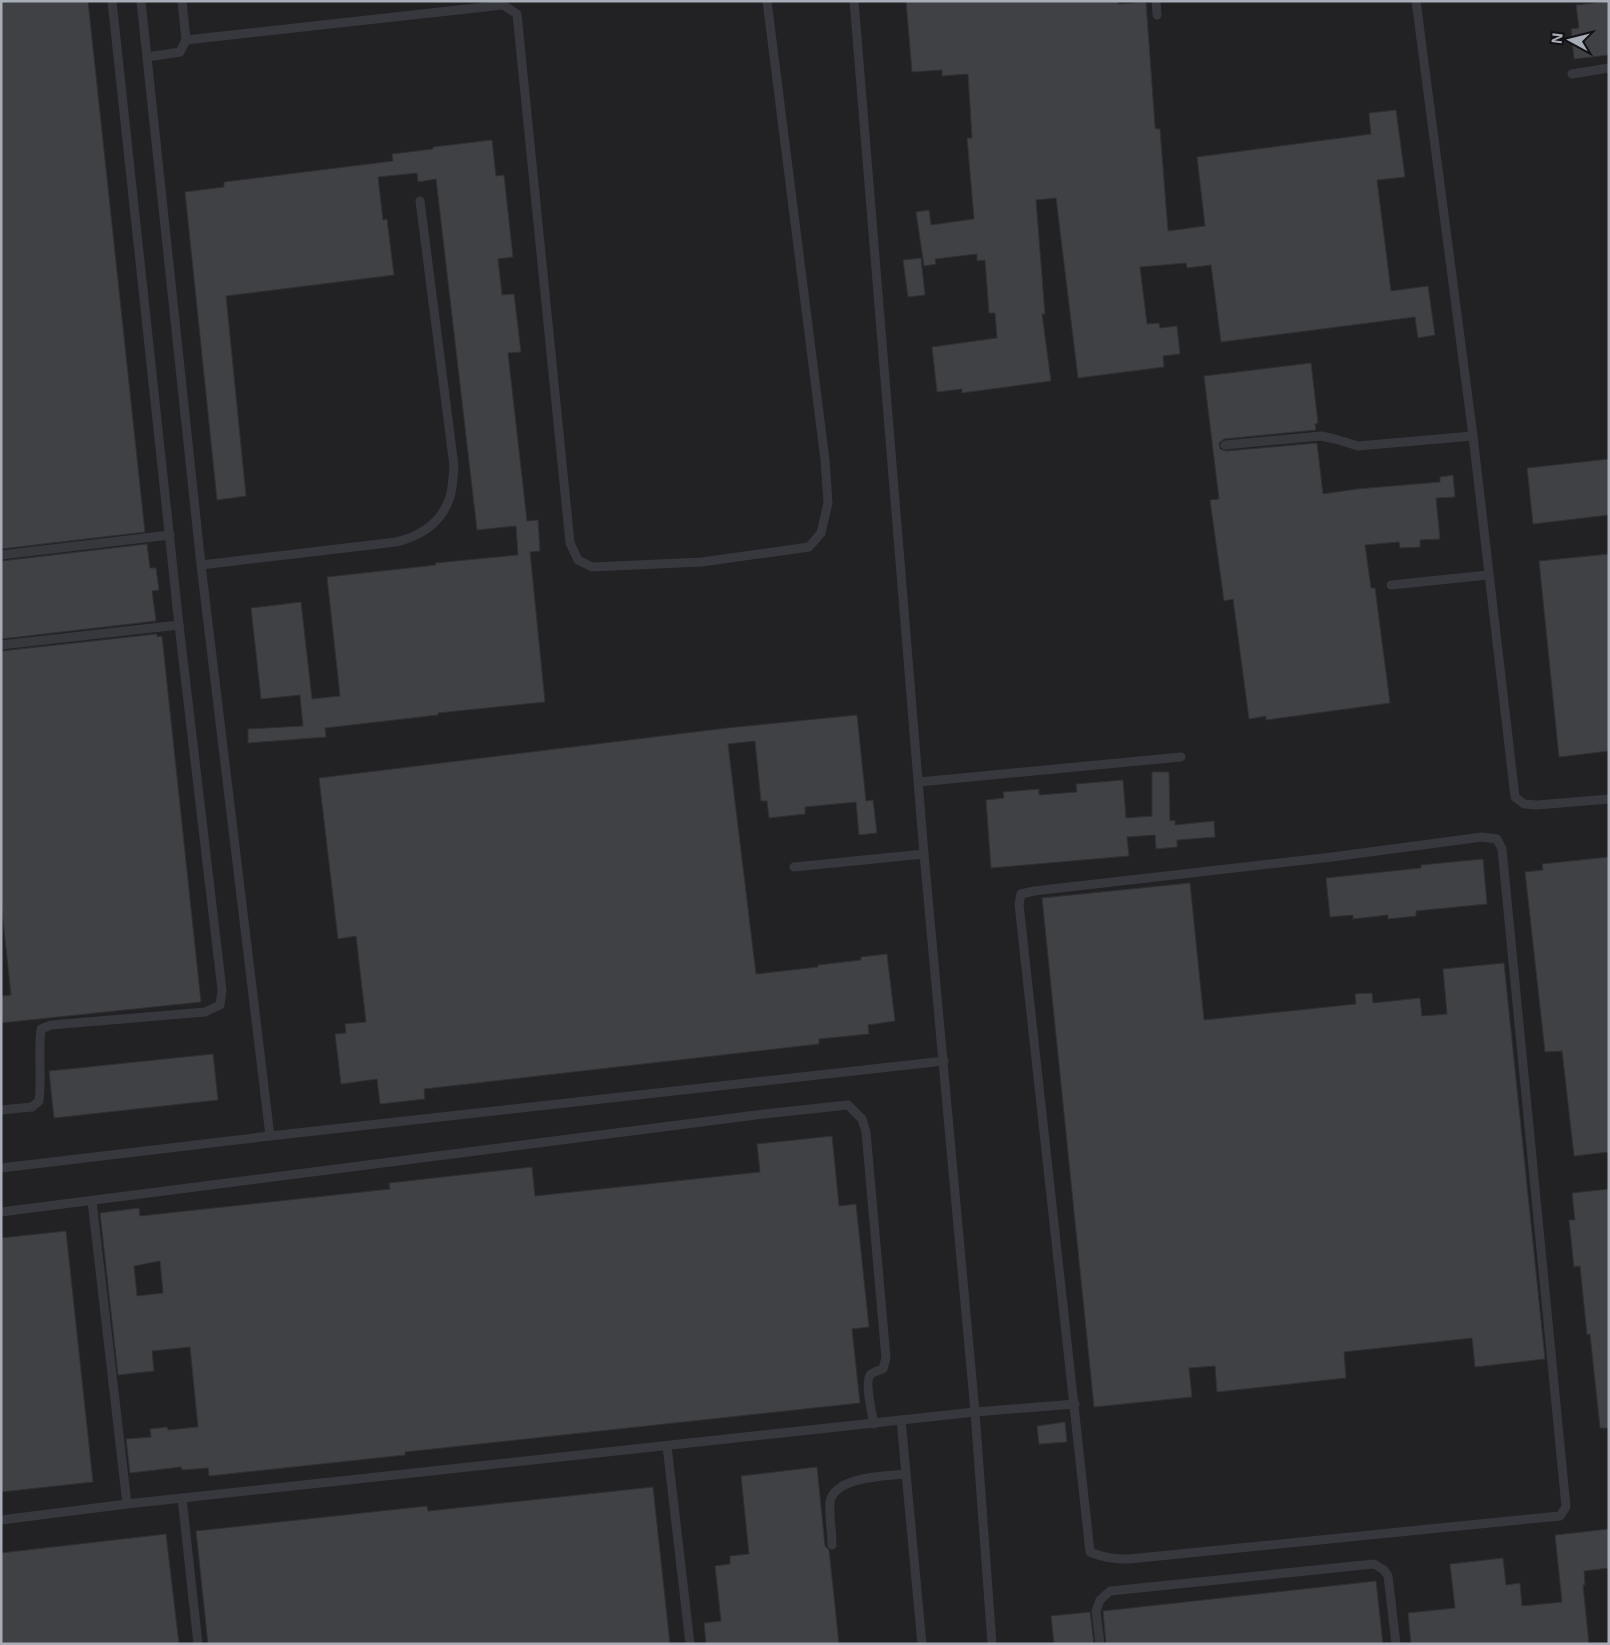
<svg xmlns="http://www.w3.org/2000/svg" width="1610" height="1645" viewBox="0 0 1610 1645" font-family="Inter,sans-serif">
	<rect width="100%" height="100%" fill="#161618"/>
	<rect fill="#222225" x="1" y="1" width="1608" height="1643"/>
	<g fill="#404145" stroke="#303034" fill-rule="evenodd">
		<polygon points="1,1 88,1 145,532 1,549"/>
		<polygon points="906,1 1118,1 1118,4 1146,2 1155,126 1156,129 1160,129 1168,231 1205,226 1197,157 1371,134 1369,113 1396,110 1405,177 1377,180 1391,291 1428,286 1435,335 1418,338 1415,317 1221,342 1211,265 1187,268 1186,263 1140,267 1147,324 1159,323 1160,328 1177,326 1180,354 1163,356 1164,367 1078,378 1056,198 1036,200 1045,314 1042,314 1051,381 962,393 962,389 937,392 932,347 997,338 995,313 989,313 985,260 977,261 977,254 935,259 936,264 924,266 916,212 929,210 931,225 974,219 967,138 972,138 968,74 942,76 942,70 912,72"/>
		<polygon points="1609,1 1609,55 1574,59 1571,29 1579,28 1576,5"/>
		<polygon points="492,140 496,176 504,175 513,257 498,259 502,295 514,294 521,352 508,353 527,521 538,520 540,551 530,552 545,702 438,713 438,715 325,728 326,737 248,743 248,729 303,726 300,695 261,699 251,608 301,602 312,699 340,696 327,577 436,565 435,563 518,555 516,526 477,530 436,179 418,182 417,173 378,177 383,220 387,219 394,275 226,296 246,496 217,500 185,192 224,187 224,182 393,161 392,154 433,149 433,147"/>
		<polygon points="921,258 925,295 908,297 903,260"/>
		<polygon points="1311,363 1318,423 1315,424 1316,430 1224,439 1219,443 1220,449 1226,451 1317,443 1323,494 1357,489 1440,482 1440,477 1453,475 1455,497 1436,498 1440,539 1420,540 1420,547 1400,548 1399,542 1365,545 1371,588 1375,588 1390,703 1266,720 1266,716 1249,719 1233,599 1224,601 1210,500 1219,499 1204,376"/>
		<polygon points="1609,459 1609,515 1533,524 1527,468"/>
		<polygon points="147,544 150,568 156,568 159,590 152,591 156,621 1,639 1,561"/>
		<polygon points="1609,554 1609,751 1559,757 1539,561"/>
		<polygon points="157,634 157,637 162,636 201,1002 1,1023 1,996 11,995 1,902 1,651"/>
		<polygon points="857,715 866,801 873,800 877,833 859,835 856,802 805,807 805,814 769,818 767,801 761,801 755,741 728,744 756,974 818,967 818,965 861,960 861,957 887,954 895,1021 868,1025 869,1034 819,1039 819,1044 424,1089 425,1099 380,1104 377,1079 341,1084 335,1034 346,1033 345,1024 366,1022 356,936 338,939 319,778 727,728"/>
		<polygon points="1152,772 1169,772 1170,821 1175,820 1175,825 1214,821 1215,837 1177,840 1177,847 1156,849 1155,835 1127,837 1129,856 991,868 986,800 1004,798 1003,792 1039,789 1039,795 1077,792 1076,784 1123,780 1126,818 1152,816"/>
		<polygon points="1609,857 1609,1152 1574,1156 1562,1051 1545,1052 1525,872 1543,870 1542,864"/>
		<polygon points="1483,859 1487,904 1416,911 1416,916 1388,919 1388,915 1353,919 1353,915 1330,917 1326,878 1421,868 1421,865"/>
		<polygon points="1190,883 1204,1020 1356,1004 1355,994 1372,993 1373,1003 1420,998 1422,1016 1447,1014 1443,969 1504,963 1545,1359 1475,1367 1472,1338 1344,1352 1346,1378 1217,1392 1215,1366 1189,1368 1192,1397 1094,1407 1042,898"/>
		<polygon points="213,1054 218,1100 54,1118 49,1071"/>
		<path d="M832 1136 839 1206 856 1204 869 1327 852 1329 860 1403 405 1452V1455L209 1476 208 1468 182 1470 181 1467 130 1473 126 1439 151 1437 150 1429 167 1427 168 1430 198 1427 190 1347 152 1351 154 1371 118 1375 100 1213 139 1208 140 1216 390 1189 389 1183 532 1167 535 1196 760 1172 757 1144ZM160 1261 163 1293 137 1296 134 1266Z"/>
		<polygon points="1609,1189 1609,1428 1600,1428 1590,1334 1587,1335 1580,1266 1574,1267 1569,1220 1575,1220 1572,1193"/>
		<polygon points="66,1231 93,1482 1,1492 1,1238"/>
		<polygon points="1065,1422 1067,1442 1039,1444 1037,1426"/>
		<polygon points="817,1467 825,1546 829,1550 839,1644 706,1644 704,1623 721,1621 715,1566 730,1564 730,1556 749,1554 741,1476"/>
		<polygon points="653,1487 670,1644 208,1644 196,1531 427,1506 428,1511"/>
		<polygon points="1609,1529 1609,1568 1584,1571 1585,1585 1583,1585 1589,1644 1411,1644 1408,1613 1455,1608 1450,1564 1503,1558 1506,1585 1520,1583 1522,1606 1562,1602 1555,1535"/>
		<polygon points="166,1534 179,1644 1,1644 1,1553"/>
		<polygon points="1376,1581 1383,1644 1106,1644 1103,1611"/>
		<polygon points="1090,1612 1094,1644 1054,1644 1051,1616"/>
	</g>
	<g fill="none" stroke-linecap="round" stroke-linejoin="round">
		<g stroke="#37383d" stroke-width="9">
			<polyline points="141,1 201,565 270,1136"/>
			<polyline points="854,1 924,854 975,1412 992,1644"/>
			<polyline points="1156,1 1157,15"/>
			<polyline points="1416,1 1473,436 1515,797 1524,804 1537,805 1609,799"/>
			<polyline points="186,40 503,5 517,14 570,543 578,560 592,567 702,562 809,547 821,533 828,503 825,460 767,1"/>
			<polyline points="147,57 180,52 186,40 182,1"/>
			<polyline points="1572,74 1609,68"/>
			<polyline points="1225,445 1321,436 1335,439 1358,446 1473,436"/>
			<polyline points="1,555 170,535"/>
			<path d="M201 565 396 542C421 536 442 522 450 497 453 487 453 476 454 466L420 201"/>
			<polyline points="1391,585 1488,575"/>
			<polyline points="1,645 179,625"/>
			<polyline points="919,782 1181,757"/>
			<path d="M1482 837 1497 839 1502 849 1566 1507 1560 1516 1139 1558C1121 1560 1107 1559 1090 1552L1019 904 1021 894 1034 891 1332 857Z"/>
			<polyline points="794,867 924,854"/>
			<path d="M1 1110 32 1107 39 1101C42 1077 38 1053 41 1029L51 1025 205 1012 220 1005 222 990 179 625 112 1"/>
			<polyline points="1,1168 270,1136 944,1061"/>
			<polyline points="92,1201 127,1504"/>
			<path d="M1 1212 764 1114 848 1105 862 1119 866 1132 886 1358 883 1369C879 1370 874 1372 871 1374 864 1380 872 1414 874 1424"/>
			<polyline points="901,1420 922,1644"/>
			<polyline points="667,1446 690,1644"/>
			<polyline points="182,1498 198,1644"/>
			<polyline points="1,1520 127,1504 975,1412 1075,1404"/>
			<path d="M832 1545C832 1532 829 1516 830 1502 834 1476 887 1476 906 1474"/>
			<polyline points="1100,1644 1096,1611 1100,1600 1110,1591 1374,1564 1384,1570 1388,1576 1396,1644"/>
		</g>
	</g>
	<rect width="1610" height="1645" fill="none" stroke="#a8adb8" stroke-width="5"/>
	<g transform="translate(1570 40) rotate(277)" stroke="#111113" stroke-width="4" paint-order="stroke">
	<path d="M0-4L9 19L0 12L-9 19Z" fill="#a8adb8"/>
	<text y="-8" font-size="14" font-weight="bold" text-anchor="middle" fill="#a8adb8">N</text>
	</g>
</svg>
